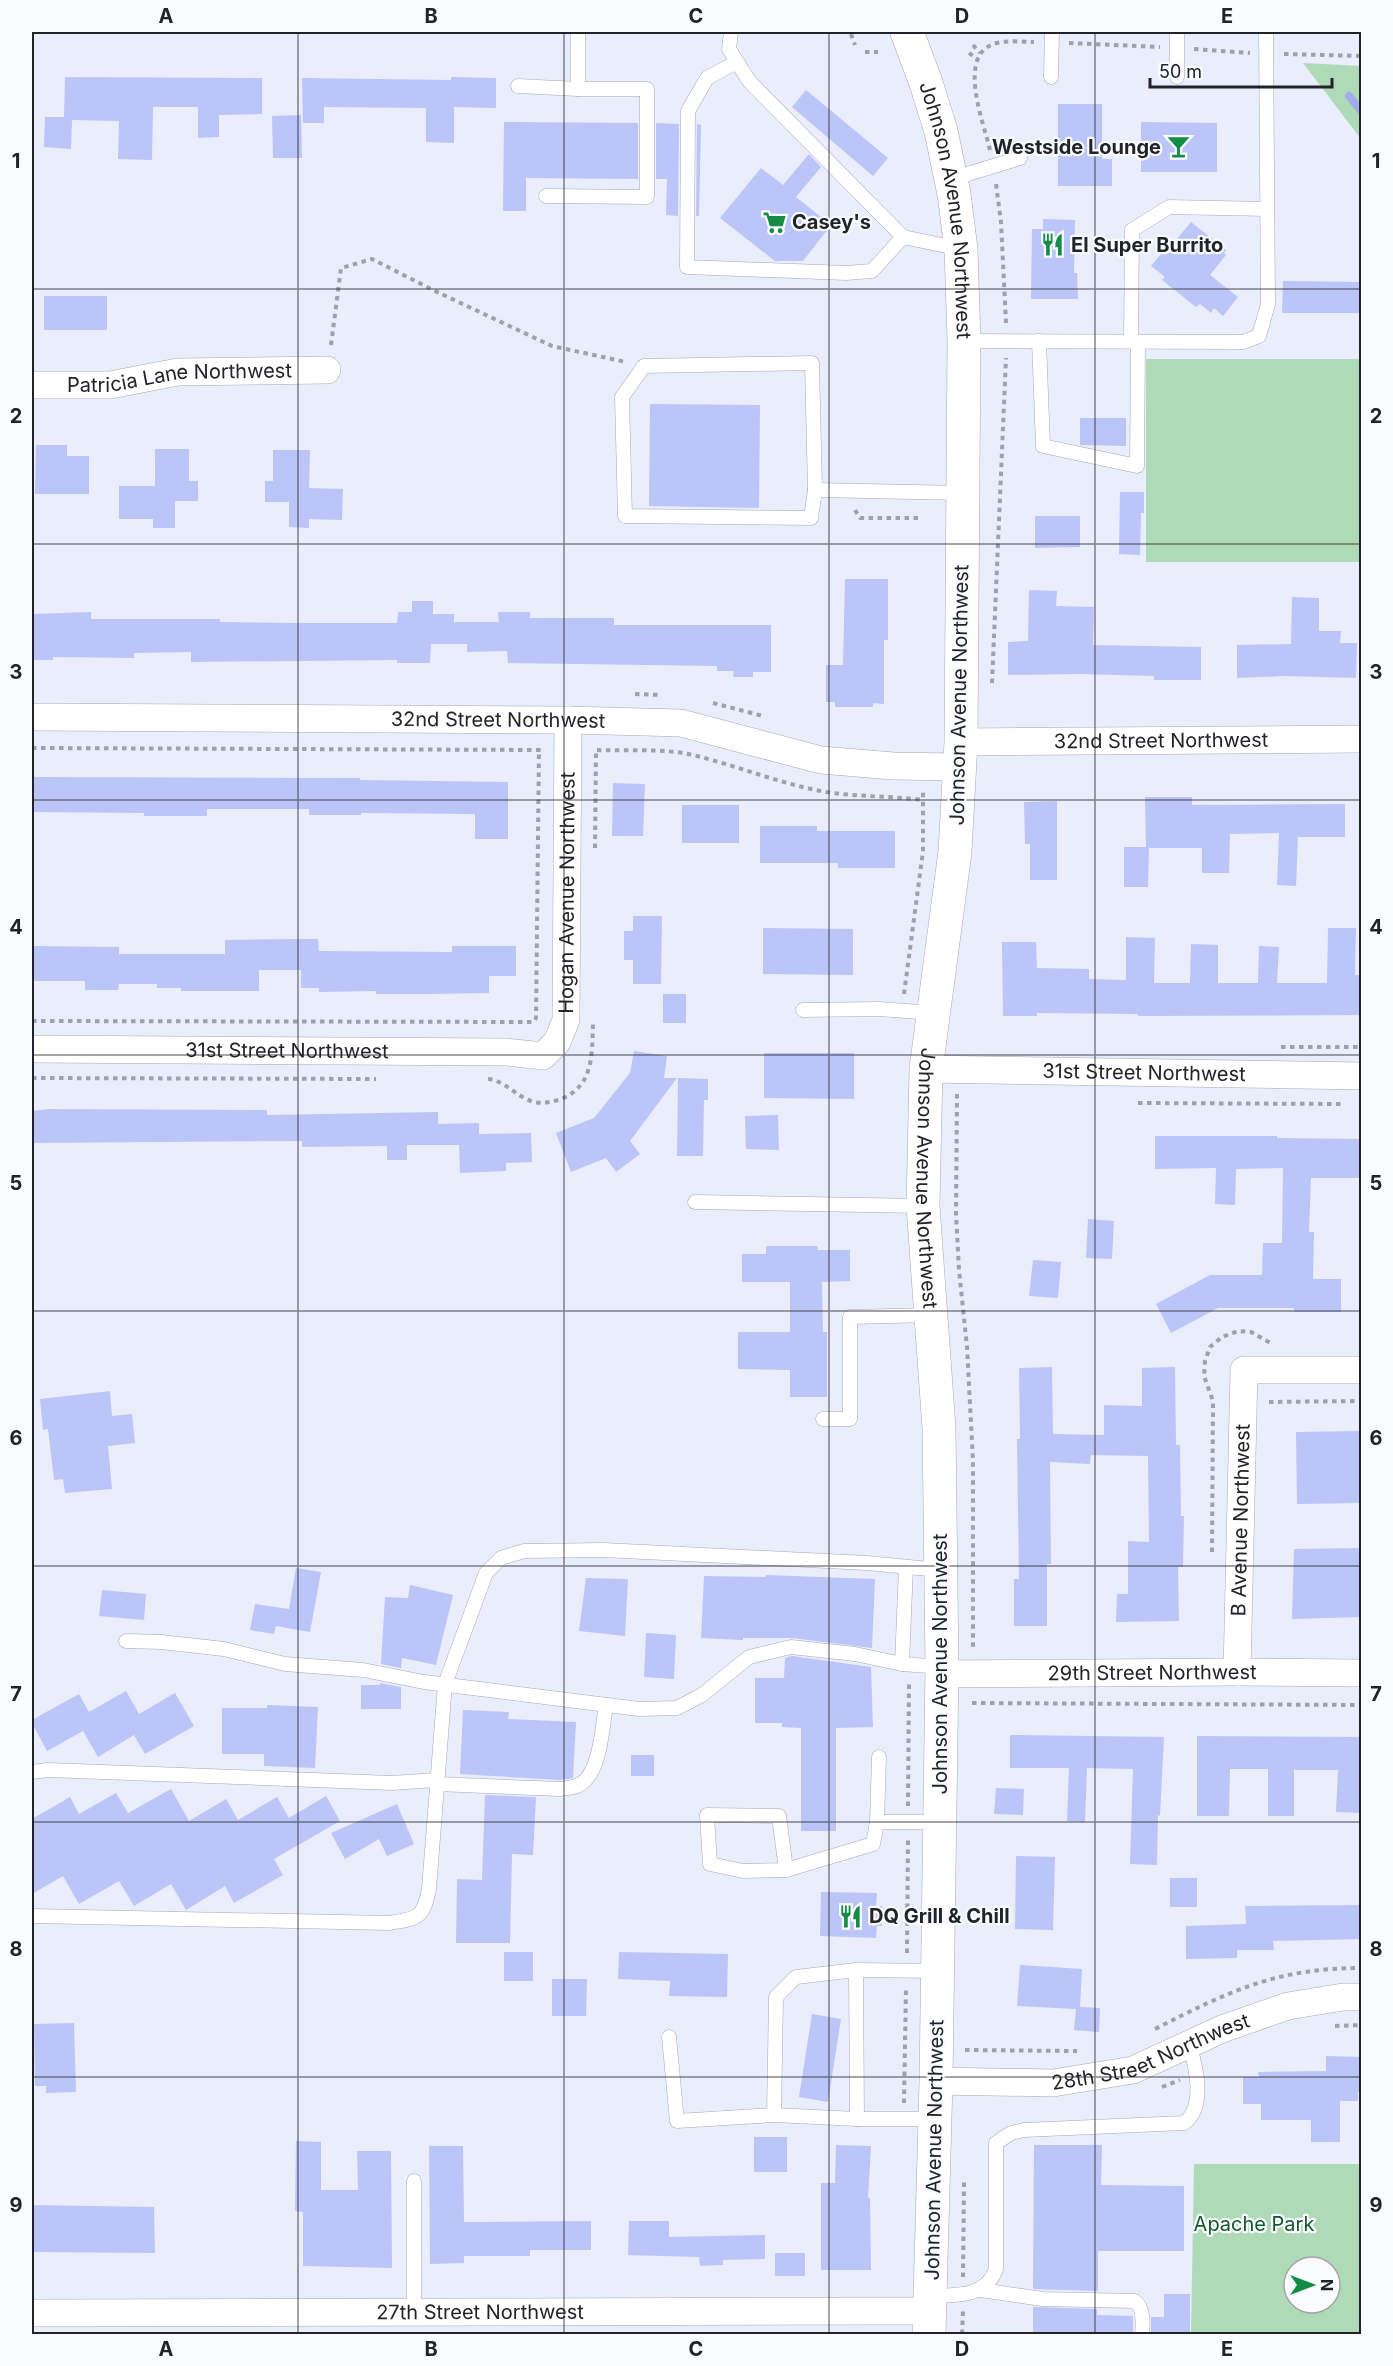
<svg xmlns="http://www.w3.org/2000/svg" width="1393" height="2366" viewBox="0 0 1393 2366" font-family="Inter,sans-serif">
	<rect width="100%" height="100%" fill="#eaedfb"/>
	<g fill="#aedab7" fill-rule="evenodd">
		<polygon points="1303,63 1361,66 1361,139"/>
		<rect x="1146" y="359" width="215" height="203"/>
		<path d="M1194 2164H1361V2334H1191ZM1294 2267H1330V2303H1294Z"/>
	</g>
	<g fill="none" stroke-linecap="round" stroke-linejoin="round">
		<polyline stroke="#a1acea" stroke-width="8" points="1349,96 1362,112"/>
	</g>
	<g fill="#bbc5f8">
		<polygon points="65,77 262,78 262,114 219,115 219,137 198,138 198,107 153,107 152,160 118,159 119,121 72,120 71,149 44,147 45,117 64,117"/>
		<polygon points="451,77 496,78 496,108 454,107 454,143 426,142 426,108 324,107 324,123 303,123 302,78 451,80"/>
		<polygon points="806,90 888,158 873,176 792,107"/>
		<polygon points="1058,104 1102,104 1102,159 1112,159 1112,186 1058,186"/>
		<polygon points="301,115 302,158 273,158 272,116"/>
		<polygon points="504,122 638,123 638,179 526,178 526,211 503,211"/>
		<polygon points="1141,122 1217,123 1217,172 1141,172"/>
		<polygon points="656,123 679,124 678,216 666,215 667,179 656,179"/>
		<polygon points="697,124 701,125 699,216 696,216"/>
		<polygon points="809,154 821,167 796,197 831,225 803,261 775,261 720,218 761,168 783,185"/>
		<polygon points="1043,219 1075,220 1074,273 1077,273 1078,299 1031,299 1032,229 1043,229"/>
		<polygon points="1191,222 1226,250 1224,253 1226,255 1210,275 1238,297 1223,316 1214,308 1211,313 1200,304 1196,307 1162,280 1165,277 1151,266 1169,244 1171,246"/>
		<polygon points="1283,281 1362,282 1362,313 1282,313"/>
		<rect x="44" y="296" width="63" height="34"/>
		<polygon points="650,404 760,405 759,508 649,506"/>
		<polygon points="1080,418 1126,418 1126,446 1080,445"/>
		<polygon points="36,445 67,445 67,456 89,456 89,494 35,494"/>
		<polygon points="155,449 189,449 189,481 198,481 198,501 175,501 175,528 153,528 153,519 119,519 119,486 155,486"/>
		<polygon points="273,450 310,450 309,488 343,489 342,520 309,519 309,528 289,527 289,502 265,502 265,481 273,481"/>
		<polygon points="1120,492 1144,492 1144,513 1141,513 1140,555 1119,554"/>
		<polygon points="1035,516 1080,516 1080,547 1035,548"/>
		<polygon points="845,579 888,579 888,640 884,640 884,704 873,703 873,707 835,707 835,702 826,702 826,665 843,665"/>
		<polygon points="1029,590 1057,591 1056,606 1094,607 1093,645 1201,647 1201,680 1154,680 1154,676 1080,674 1008,675 1008,642 1028,641"/>
		<polygon points="1292,597 1319,598 1319,631 1341,631 1340,643 1357,643 1356,678 1285,676 1237,678 1237,645 1291,644"/>
		<polygon points="412,601 433,601 433,614 454,614 454,622 499,622 498,612 530,612 530,618 614,618 614,625 771,625 771,672 753,672 753,677 733,677 734,671 717,671 717,666 508,663 507,651 467,652 467,644 431,644 430,663 397,663 397,660 191,662 191,652 134,653 134,658 53,657 53,660 32,660 32,614 91,612 91,619 220,619 220,622 296,623 397,623 398,612 412,612"/>
		<polygon points="32,777 360,778 360,780 508,782 508,839 475,839 475,814 361,813 361,815 309,815 309,809 207,809 207,816 144,816 144,813 32,812"/>
		<polygon points="613,783 645,784 643,836 612,836"/>
		<polygon points="1145,797 1192,797 1192,805 1345,804 1345,837 1298,837 1296,886 1277,885 1279,833 1230,834 1229,873 1202,873 1202,848 1149,848 1148,887 1124,887 1124,847 1146,847"/>
		<polygon points="1057,801 1057,880 1030,880 1030,844 1025,844 1024,802"/>
		<rect x="682" y="805" width="57" height="38"/>
		<polygon points="760,826 817,826 817,831 895,831 895,868 838,868 838,863 760,863"/>
		<polygon points="633,916 662,916 661,984 633,984 633,960 624,960 624,931 633,931"/>
		<polygon points="763,928 853,929 853,975 763,974"/>
		<polygon points="1328,928 1356,928 1355,975 1362,975 1362,1015 1138,1016 1138,1014 1037,1013 1037,1016 1003,1016 1002,942 1036,942 1037,968 1089,969 1089,979 1126,980 1126,937 1155,938 1154,983 1190,983 1191,944 1218,945 1218,983 1258,983 1259,946 1279,947 1277,983 1327,983"/>
		<polygon points="300,939 318,939 319,951 452,952 452,946 516,946 516,976 489,976 489,993 427,994 376,994 376,991 319,992 319,988 301,988 301,970 259,970 259,991 181,991 181,988 157,988 157,984 119,984 118,990 85,990 85,981 32,981 32,946 119,947 119,954 225,954 225,940"/>
		<rect x="663" y="994" width="23" height="29"/>
		<polygon points="634,1051 667,1056 664,1078 677,1078 630,1141 640,1154 616,1172 606,1158 571,1172 556,1133 594,1118 630,1073"/>
		<polygon points="764,1053 854,1053 854,1099 764,1098"/>
		<polygon points="678,1078 708,1079 708,1100 704,1100 703,1156 677,1156"/>
		<polygon points="49,1109 267,1110 267,1115 438,1112 438,1124 479,1123 479,1134 531,1133 532,1162 506,1163 506,1171 460,1173 459,1145 407,1145 407,1160 387,1160 387,1146 302,1147 302,1141 32,1143 32,1111"/>
		<polygon points="778,1115 779,1150 746,1149 745,1116"/>
		<polygon points="1155,1136 1277,1136 1277,1138 1362,1139 1362,1178 1311,1178 1309,1232 1314,1232 1313,1279 1341,1279 1341,1312 1294,1312 1294,1308 1218,1308 1171,1333 1156,1304 1210,1275 1262,1275 1263,1243 1282,1243 1283,1168 1236,1169 1235,1205 1215,1204 1216,1168 1155,1169"/>
		<polygon points="1088,1219 1114,1221 1112,1259 1086,1258"/>
		<polygon points="766,1246 817,1246 818,1250 850,1250 850,1281 822,1282 823,1332 827,1332 827,1397 790,1397 790,1370 738,1369 738,1332 790,1332 790,1282 742,1282 742,1254 766,1254"/>
		<polygon points="1033,1260 1061,1262 1058,1298 1029,1296"/>
		<polygon points="1052,1367 1053,1434 1104,1435 1104,1405 1142,1406 1142,1368 1175,1367 1176,1445 1180,1445 1181,1516 1184,1516 1183,1567 1178,1567 1179,1621 1116,1622 1117,1594 1128,1594 1128,1541 1149,1542 1148,1456 1091,1455 1090,1464 1050,1462 1051,1564 1047,1564 1047,1626 1014,1626 1014,1579 1019,1579 1017,1439 1020,1439 1019,1368"/>
		<polygon points="110,1391 112,1416 132,1414 135,1443 108,1446 112,1489 65,1493 63,1479 54,1480 48,1429 43,1430 40,1399"/>
		<polygon points="1362,1431 1362,1503 1297,1504 1296,1432"/>
		<polygon points="1362,1548 1362,1617 1292,1619 1294,1549"/>
		<polygon points="296,1568 321,1572 310,1632 276,1626 274,1634 250,1630 255,1604 289,1609"/>
		<polygon points="766,1575 875,1579 872,1648 792,1638 743,1638 743,1640 701,1638 704,1576 766,1577"/>
		<polygon points="586,1578 628,1579 625,1636 579,1631"/>
		<polygon points="410,1585 453,1595 436,1665 402,1658 401,1668 381,1664 385,1597 408,1598"/>
		<polygon points="102,1590 146,1594 144,1620 99,1616"/>
		<polygon points="646,1633 676,1635 674,1679 644,1677"/>
		<polygon points="792,1656 871,1667 873,1727 836,1728 836,1831 801,1831 801,1728 782,1727 782,1723 755,1723 755,1678 784,1678 785,1658"/>
		<polygon points="380,1683 401,1687 401,1709 361,1709 361,1685 380,1685"/>
		<polygon points="126,1691 139,1714 175,1693 194,1726 145,1754 134,1735 98,1757 83,1731 47,1751 32,1723 32,1720 79,1694 89,1712"/>
		<polygon points="267,1705 318,1707 315,1768 264,1766 264,1754 222,1754 222,1708 267,1708"/>
		<polygon points="463,1710 509,1712 508,1719 576,1722 573,1778 560,1780 460,1774"/>
		<polygon points="1010,1735 1164,1737 1160,1816 1158,1815 1157,1865 1130,1864 1133,1769 1087,1768 1085,1822 1067,1821 1069,1768 1010,1768"/>
		<polygon points="1197,1736 1362,1737 1362,1813 1336,1812 1338,1770 1294,1770 1294,1816 1268,1816 1268,1769 1230,1769 1229,1816 1197,1816"/>
		<rect x="631" y="1755" width="23" height="21"/>
		<polygon points="996,1788 1024,1789 1023,1815 994,1814"/>
		<polygon points="171,1789 189,1821 226,1799 238,1820 277,1797 289,1818 326,1796 340,1821 274,1859 283,1875 234,1903 225,1886 186,1910 171,1884 134,1906 119,1881 79,1904 63,1876 32,1894 32,1819 70,1797 79,1814 116,1793 128,1813"/>
		<polygon points="485,1795 536,1797 533,1855 512,1854 510,1943 456,1943 457,1879 482,1880"/>
		<polygon points="397,1804 414,1844 387,1856 379,1839 345,1859 331,1833"/>
		<polygon points="1016,1856 1055,1857 1053,1930 1015,1929"/>
		<rect x="1170" y="1878" width="27" height="29"/>
		<polygon points="821,1892 877,1893 876,1906 882,1906 882,1926 877,1926 876,1938 820,1936"/>
		<polygon points="1362,1905 1362,1939 1273,1941 1274,1950 1237,1950 1237,1958 1186,1959 1186,1926 1246,1924 1245,1906"/>
		<rect x="504" y="1952" width="29" height="29"/>
		<polygon points="619,1952 728,1954 727,1997 669,1996 670,1981 618,1979"/>
		<polygon points="1020,1965 1082,1969 1080,2007 1100,2008 1099,2032 1074,2030 1076,2009 1017,2006"/>
		<polygon points="552,1979 587,1979 586,2016 552,2016"/>
		<polygon points="812,2014 841,2019 828,2102 799,2097"/>
		<polygon points="74,2023 76,2092 46,2093 46,2086 35,2086 34,2024"/>
		<polygon points="1326,2056 1362,2057 1362,2093 1358,2092 1358,2101 1340,2101 1340,2142 1311,2142 1311,2120 1261,2120 1261,2104 1243,2104 1243,2077 1259,2077 1258,2072 1326,2071"/>
		<rect x="754" y="2137" width="33" height="35"/>
		<polygon points="296,2141 321,2142 321,2190 358,2190 357,2151 391,2151 392,2268 303,2266 303,2212 295,2211"/>
		<polygon points="836,2145 871,2146 868,2198 870,2198 871,2270 821,2270 821,2183 835,2183"/>
		<polygon points="1034,2145 1102,2145 1101,2185 1184,2186 1184,2251 1098,2251 1098,2291 1033,2289"/>
		<polygon points="429,2146 463,2146 464,2222 591,2221 591,2250 530,2250 530,2256 464,2256 464,2263 430,2264"/>
		<polygon points="32,2205 154,2207 155,2253 32,2252"/>
		<polygon points="629,2221 669,2221 669,2237 765,2235 765,2259 723,2260 723,2265 700,2266 699,2257 628,2255"/>
		<rect x="775" y="2253" width="30" height="23"/>
		<polygon points="1164,2294 1190,2294 1190,2334 1151,2334 1151,2317 1164,2317"/>
		<polygon points="1033,2307 1097,2309 1097,2315 1133,2316 1133,2334 1033,2334"/>
	</g>
	<g fill="none" stroke-linecap="round" stroke-linejoin="round">
		<defs>
			<g id="service">
				<polyline points="731,32 729,49 749,81 903,237 961,249"/>
				<polyline points="737,62 707,78 688,111 687,267 846,273 872,271 903,237"/>
				<polyline points="1051,77 1052,32"/>
				<polyline points="1177,77 1177,32"/>
				<polyline points="518,86 578,89"/>
				<polyline points="951,179 1020,158"/>
				<polyline points="546,196 647,197 647,89 578,89 578,32"/>
				<polyline points="964,341 1243,342 1259,336 1268,304 1266,32"/>
				<polyline points="1039,341 1043,446 1137,466 1138,342"/>
				<polyline points="1131,341 1132,230 1169,207 1267,209"/>
				<polygon points="812,363 815,490 811,518 625,516 622,397 644,366"/>
				<polyline points="815,490 963,493"/>
				<polyline points="803,1010 879,1009 933,1013"/>
				<polyline points="695,1202 923,1206"/>
				<polyline points="823,1419 850,1419 850,1317 931,1315"/>
				<polyline points="126,1641 161,1642 224,1649 285,1664 363,1670 424,1682 639,1709 677,1708 702,1695 749,1657 791,1647 855,1654 902,1664 942,1667"/>
				<polyline points="902,1664 906,1567"/>
				<polyline points="32,1772 48,1770 392,1783 436,1780"/>
				<path d="M436 1784 560 1789C566 1788 574 1788 579 1785 601 1773 602 1727 606 1705"/>
				<polyline points="877,1822 879,1757"/>
				<polyline points="786,1870 779,1816 707,1815 710,1864 743,1871 786,1870 873,1844 877,1822 940,1822"/>
				<path d="M32 1916 389 1923C418 1918 423 1919 429 1889L445 1684 486 1573 501 1558 524 1551 604 1550 867 1563 940 1570"/>
				<polyline points="669,2037 677,2121 774,2115 857,2119"/>
				<polyline points="774,2115 776,1997 796,1977 856,1970"/>
				<polyline points="935,2119 857,2119 856,1970 938,1971"/>
				<polyline points="414,2181 414,2312"/>
				<path d="M981 2290 1042 2299 1135 2301C1144 2309 1143 2323 1142 2334"/>
				<path d="M930 2296C955 2295 986 2298 996 2269V2143L1011 2133 1024 2130 1184 2123C1206 2107 1196 2066 1189 2044"/>
			</g>
			<g id="minor">
				<path id="s1" d="M32 385H110L178 372 327 370"/>
				<path id="s2" d="M32 717 568 720 681 723 821 760 893 766 959 767"/>
				<path id="s3" d="M961 742 1362 739"/>
				<path id="s4" d="M32 1049 506 1052 543 1056 557 1042 566 1020 568 720"/>
				<path id="s5" d="M926 1069 1362 1076"/>
				<path id="s6" d="M1237 1672 1244 1370H1362"/>
				<path id="s7" d="M942 1674 1237 1672 1362 1673"/>
				<path id="s8" d="M936 2081 1053 2083 1133 2070 1222 2029 1288 2006 1343 1997H1362"/>
				<path id="s9" d="M32 2313 929 2311"/>
			</g>
			<g id="tertiary">
				<path id="s10" d="M907 32 926 83 941 131 954 194 961 249 964 341 961 742 955 852 926 1069 923 1206 939 1428 942 1667 936 2081 929 2334"/>
			</g>
		</defs>
		<use href="#service" stroke="#a5a8b5" stroke-width="15"/>
		<use href="#minor" stroke="#a5a8b5" stroke-width="28"/>
		<use href="#tertiary" stroke="#a5a8b5" stroke-width="34"/>
		<g stroke="#9ea0ab" stroke-width="4" stroke-dasharray="4.5 4.5" stroke-linecap="butt">
			<polyline points="851,34 855,45"/>
			<polyline points="1069,43 1160,47"/>
			<polyline points="973,45 980,53"/>
			<polyline points="1194,49 1250,53"/>
			<polyline points="865,52 878,52"/>
			<polyline points="969,53 977,59"/>
			<polyline points="1284,54 1362,56"/>
			<path d="M990 150C984 123 955 53 997 43 1009 40 1022 42 1034 42"/>
			<polyline points="996,184 1001,222 1006,323"/>
			<polyline points="331,345 341,268 372,259 433,290 552,346 626,362"/>
			<polyline points="855,510 860,518 918,518"/>
			<polyline points="992,683 1006,358"/>
			<polyline points="635,694 661,695"/>
			<polyline points="713,703 763,716"/>
			<polyline points="32,748 541,750"/>
			<path d="M595 848 596 750C628 751 662 748 693 755 738 766 781 784 826 792 859 797 891 796 923 800"/>
			<polyline points="904,994 923,851 923,792"/>
			<polyline points="32,1021 533,1022 536,1018 539,749"/>
			<polyline points="1281,1047 1362,1047"/>
			<polyline points="32,1078 376,1079"/>
			<path d="M488 1079C506 1081 516 1097 534 1102 543 1104 552 1102 561 1099 594 1086 592 1054 593 1023"/>
			<polyline points="957,1094 956,1214 959,1270 967,1347 973,1461 973,1649"/>
			<polyline points="1138,1103 1344,1104"/>
			<polyline points="1269,1402 1362,1401"/>
			<polyline points="1212,1552 1213,1401 1204,1376 1205,1361 1210,1347 1222,1337 1238,1331 1251,1332 1272,1344"/>
			<polyline points="972,1703 1362,1705"/>
			<polyline points="908,1806 909,1681"/>
			<polyline points="907,1953 908,1840"/>
			<polyline points="1335,2026 1362,2025"/>
			<path d="M1155 2029C1230 1991 1276 1968 1362 1968"/>
			<polyline points="965,2050 1077,2051"/>
			<polyline points="1162,2087 1180,2080"/>
			<polyline points="904,2103 906,1987"/>
			<polyline points="963,2277 964,2182"/>
			<polyline points="962,2334 963,2311"/>
		</g>
		<use href="#service" stroke="#fff" stroke-width="14"/>
		<use href="#minor" stroke="#fff" stroke-width="27"/>
		<use href="#tertiary" stroke="#fff" stroke-width="33"/>
	</g>
	<path fill="none" stroke="#222328" stroke-width="1.5" stroke-opacity="0.55" d="M298 32V2334M564 32V2334M829 32V2334M1095 32V2334M32 289H1362M32 544H1362M32 800H1362M32 1055H1362M32 1311H1362M32 1566H1362M32 1822H1362M32 2077H1362"/>
	<defs>
		<symbol id="bar-bare" viewBox="-9 -9 18 18"><path d="M-6-5H6L.8 .8V4.5H3.5V6h-7V4.5H-.8V.8Z" fill="#148c46" stroke="#fafbfe" stroke-width="2.5" paint-order="stroke"/></symbol>
		<symbol id="supermarket-bare" viewBox="-9 -9 18 18"><path d="M-6-5.5h2.5l.6 2H6L4.5 2H-2.5L-4.4-4H-6ZM-1.5 3.2a1.3 1.3 0 1 0 .1 0ZM3 3.2a1.3 1.3 0 1 0 .1 0Z" fill="#148c46" stroke="#fafbfe" stroke-width="2.5" paint-order="stroke"/></symbol>
		<symbol id="restaurant-bare" viewBox="-9 -9 18 18"><path d="M-5-6h1v4h1v-4h1v4h1v-4h1v5L-1.5 .5V6h-2V.5L-5-1ZM5-6V6H3V1.5H1.5Q1.5-4 5-6Z" fill="#148c46" stroke="#fafbfe" stroke-width="2.5" paint-order="stroke"/></symbol>
	</defs>
	<g fill-rule="evenodd">
		<use href="#bar-bare" x="1162" y="130" width="33" height="33"/>
		<use href="#supermarket-bare" x="758" y="206" width="33" height="33"/>
		<use href="#restaurant-bare" x="1036" y="228" width="33" height="33"/>
		<use href="#restaurant-bare" x="834" y="1900" width="33" height="33"/>
	</g>
	<g text-anchor="middle" stroke-width="4.5" stroke-linejoin="round" paint-order="stroke">
		<g font-size="20" font-weight="bold" fill="#222328" stroke="#fafbfe" text-anchor="start">
			<text x="1161" y="154" text-anchor="end">Westside Lounge</text>
			<text x="792" y="229">Casey's</text>
			<text x="1071" y="252">El Super Burrito</text>
			<text x="869" y="1923">DQ Grill &amp; Chill</text>
		</g>
		<g font-size="20" fill="#222328" stroke="#fafbfe">
			<text dy="7" stroke="none"><textPath href="#s10" startOffset="184">Johnson Avenue Northwest</textPath></text>
			<text dy="7" stroke="none"><textPath href="#s1" startOffset="148">Patricia Lane Northwest</textPath></text>
			<text transform="translate(959 695) rotate(-89)" y="7">Johnson Avenue Northwest</text>
			<text dy="7" stroke="none"><textPath href="#s2" startOffset="466">32nd Street Northwest</textPath></text>
			<text dy="7" stroke="none"><textPath href="#s3" startOffset="200">32nd Street Northwest</textPath></text>
			<text dy="7" stroke="none"><textPath href="#s4" startOffset="682">Hogan Avenue Northwest</textPath></text>
			<text dy="7" stroke="none"><textPath href="#s4" startOffset="255">31st Street Northwest</textPath></text>
			<text dy="7" stroke="none"><textPath href="#s5" startOffset="218">31st Street Northwest</textPath></text>
			<text dy="7" stroke="none"><textPath href="#s10" startOffset="1156">Johnson Avenue Northwest</textPath></text>
			<text dy="7" stroke="none"><textPath href="#s6" startOffset="152">B Avenue Northwest</textPath></text>
			<text transform="translate(940 1664) rotate(-90)" y="7">Johnson Avenue Northwest</text>
			<text dy="7" stroke="none"><textPath href="#s7" startOffset="210">29th Street Northwest</textPath></text>
			<text dy="7" stroke="none"><textPath href="#s8" startOffset="220">28th Street Northwest</textPath></text>
			<text transform="translate(934 2150) rotate(-89)" y="7">Johnson Avenue Northwest</text>
			<text dy="7" stroke="none"><textPath href="#s9" startOffset="448">27th Street Northwest</textPath></text>
		</g>
		<g font-size="20" fill="#15582d" stroke="#fafbfe">
			<text x="1254" y="2231">Apache Park</text>
		</g>
	</g>
	<rect width="1393" height="2366" fill="none" stroke="#fafbfe" stroke-width="66"/>
	<g transform="translate(1312 2285) rotate(90)"><circle r="28" fill="#fafbfe" stroke="#a4a5a8" stroke-width="1.5"/>
	<path d="M0-4.5L10 22L0 15L-10 22Z" fill="#148c46"/>
	<text y="-9" font-size="16" font-weight="bold" text-anchor="middle" fill="#222328">N</text>
	</g>
	<path d="M1150 78v9h182v-9" fill="none" stroke="#222328" stroke-width="3"/>
	<text x="1159" y="78" font-size="18" fill="#222328" stroke="#fafbfe" stroke-width="4.5" paint-order="stroke">50 m</text>
	<rect x="33" y="33" width="1327" height="2300" fill="none" stroke="#222328" stroke-width="2"/>
	<g font-size="20" text-anchor="middle" font-weight="bold" fill="#222328">
		<text x="166" y="23">A</text>
		<text x="431" y="23">B</text>
		<text x="696" y="23">C</text>
		<text x="962" y="23">D</text>
		<text x="1227" y="23">E</text>
		<text x="16" y="168">1</text>
		<text x="1376" y="168">1</text>
		<text x="16" y="423">2</text>
		<text x="1376" y="423">2</text>
		<text x="16" y="679">3</text>
		<text x="1376" y="679">3</text>
		<text x="16" y="934">4</text>
		<text x="1376" y="934">4</text>
		<text x="16" y="1190">5</text>
		<text x="1376" y="1190">5</text>
		<text x="16" y="1445">6</text>
		<text x="1376" y="1445">6</text>
		<text x="16" y="1701">7</text>
		<text x="1376" y="1701">7</text>
		<text x="16" y="1956">8</text>
		<text x="1376" y="1956">8</text>
		<text x="16" y="2212">9</text>
		<text x="1376" y="2212">9</text>
		<text x="166" y="2356">A</text>
		<text x="431" y="2356">B</text>
		<text x="696" y="2356">C</text>
		<text x="962" y="2356">D</text>
		<text x="1227" y="2356">E</text>
	</g>
</svg>
